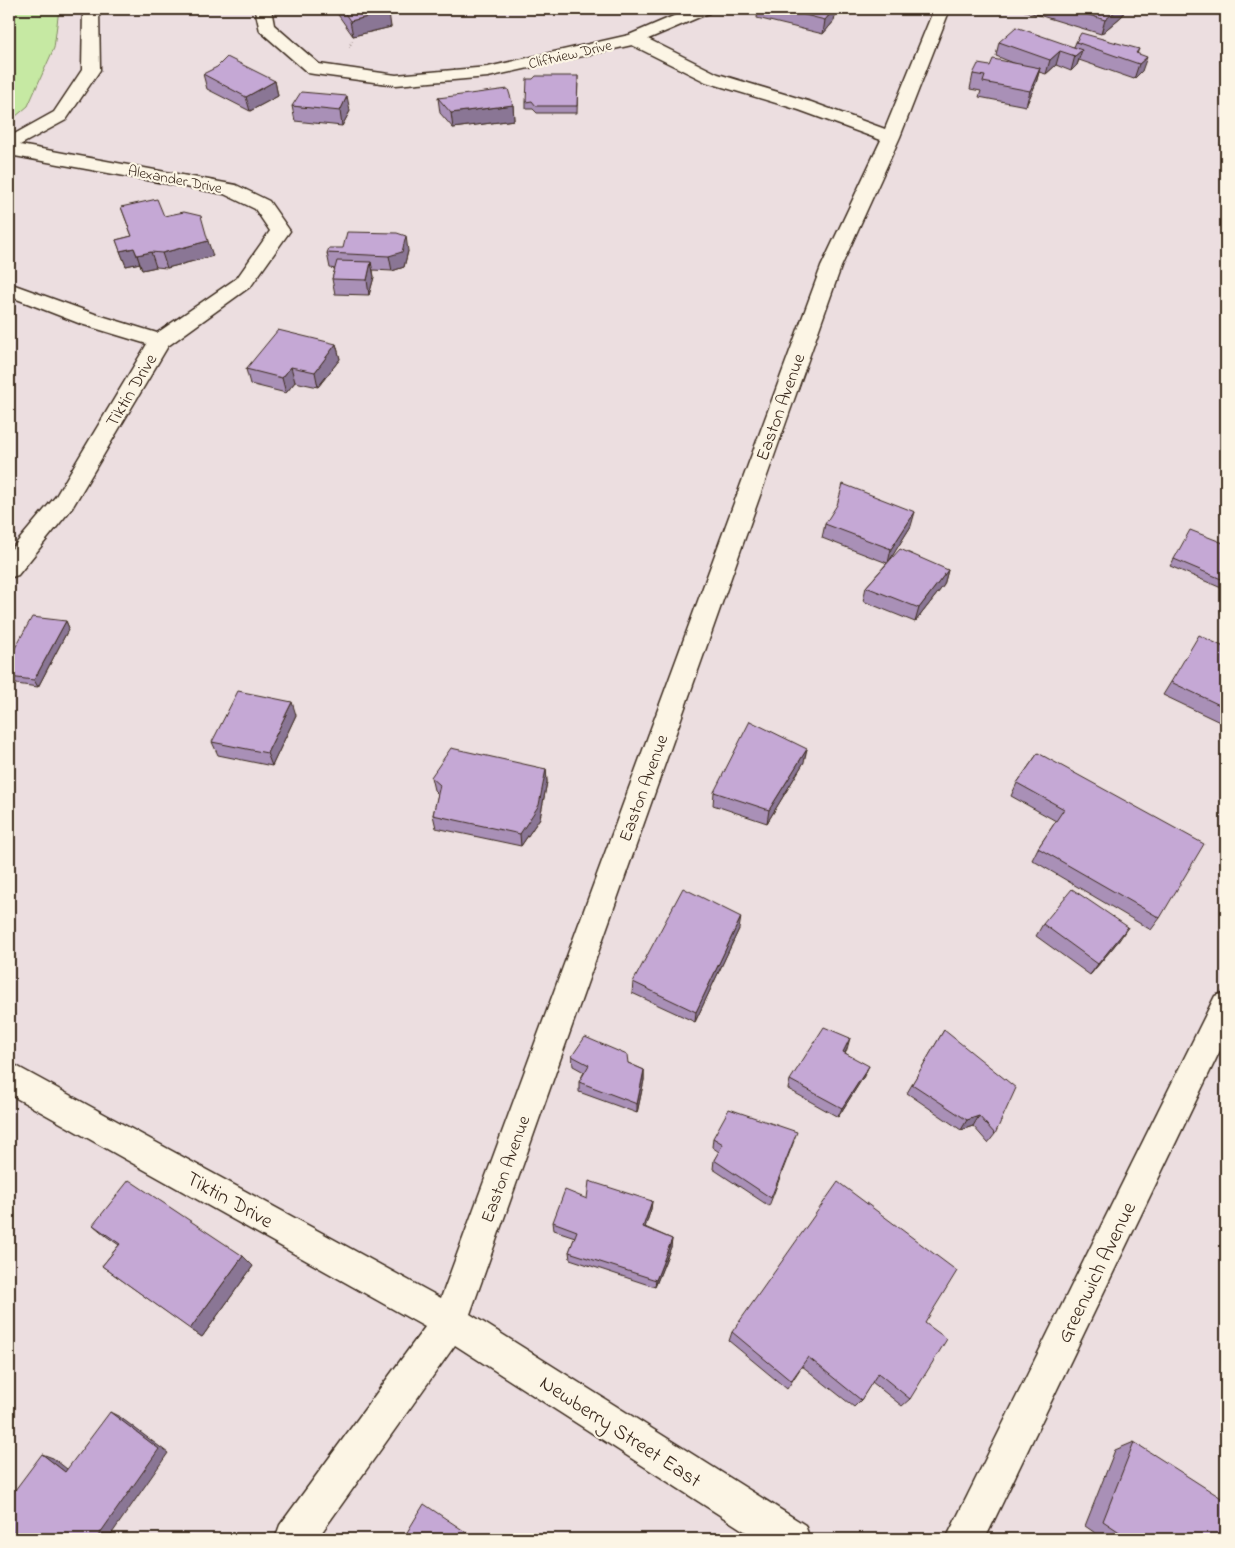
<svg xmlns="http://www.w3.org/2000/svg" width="1235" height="1548" viewBox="0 0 1235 1548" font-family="'Indie Flower',sans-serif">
	<rect width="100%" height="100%" fill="#ecdee0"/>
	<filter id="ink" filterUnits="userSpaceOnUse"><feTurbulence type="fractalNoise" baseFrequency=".02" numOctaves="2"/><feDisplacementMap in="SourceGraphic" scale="10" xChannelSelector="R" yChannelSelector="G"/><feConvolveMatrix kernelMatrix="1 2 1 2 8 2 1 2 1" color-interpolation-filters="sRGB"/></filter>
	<g filter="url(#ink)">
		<polygon fill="#c6e9a3" stroke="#808a60" points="9,9 59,9 54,48 28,106 9,122"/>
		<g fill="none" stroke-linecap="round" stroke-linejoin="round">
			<defs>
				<g id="minor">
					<polygon points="83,9 99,9 100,70 66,120 20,145 236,185 269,201 290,231 251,286 168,346 72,508 18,575 9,578 9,552 56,496 147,344 81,324 9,296 9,283 95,314 157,333 237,278 270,231 255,209 224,194 9,155 9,137 54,112 82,70"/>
					<polygon points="255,9 271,9 274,25 319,64 396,75 488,67 629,35 690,9 711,9 709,13 648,39 718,74 811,102 885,129 934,9 950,9 900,137 841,267 470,1314 805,1525 810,1539 757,1539 455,1345 317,1539 275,1539 280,1525 425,1327 9,1094 9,1062 441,1298 821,267 881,140 799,110 706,82 632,45 488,77 396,85 314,74 308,73 260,31"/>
					<polygon points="1226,992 1226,1038 985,1539 946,1539 1215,996"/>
				</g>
			</defs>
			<use href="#minor" stroke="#3b2a1e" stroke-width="3"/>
			<polyline stroke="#3b2a1e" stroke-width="2" stroke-dasharray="0.5 2.5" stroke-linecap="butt" points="349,47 352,41"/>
			<use href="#minor" fill="#fcf5e5" fill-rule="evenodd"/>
		</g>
		<g fill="#a990b7" stroke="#3b2a1e">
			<polygon points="334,9 386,9 391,27 353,36"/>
			<polygon points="758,9 836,9 834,21 823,34 757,18"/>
			<polygon points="1023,9 1125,9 1122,16 1101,34 1022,10"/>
			<polygon points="999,42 1074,47 1076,42 1139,49 1137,54 1142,71 1134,79 1079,60 1077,65 1071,71 1056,65 1046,74 1039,72 1036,83 1026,106 979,97 981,91 970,89 973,74 990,66 1016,64 996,56"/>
			<polygon points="203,74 275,81 278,96 250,111 207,89"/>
			<polygon points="578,76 577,113 537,113 533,109 526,109 526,102"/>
			<polygon points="438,98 513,105 514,120 453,128 440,113"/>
			<polygon points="292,106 350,111 342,126 295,121"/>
			<polygon points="121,207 164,216 213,256 167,268 156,267 142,270 140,263 126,266 116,240 132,236"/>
			<polygon points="408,251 404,267 392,271 373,270 374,277 369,295 335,294 332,279 335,269 330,268 327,253"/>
			<polygon points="336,344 340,359 318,387 295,382 286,393 250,384 246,369"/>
			<polygon points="825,524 911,526 890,559 948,570 944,585 915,622 863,601 866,587 887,563 822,538"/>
			<polygon points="1226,544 1226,590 1170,566 1174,559"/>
			<polygon points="66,621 69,628 38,687 9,683 9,659"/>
			<polygon points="1226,648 1226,725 1163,695 1171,682"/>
			<polygon points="296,715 272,766 218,755 212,742"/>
			<polygon points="1038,753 1160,918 1151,930 1032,860 1038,848 1056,821 1011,796 1017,783"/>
			<polygon points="804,762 767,823 713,805 714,792"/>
			<polygon points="546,769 547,782 540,818 521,846 436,828 433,815 438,794 434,790 431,777"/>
			<polygon points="1043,924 1120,939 1090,975 1036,936"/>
			<polygon points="739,929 695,1022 632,993 633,982"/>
			<polygon points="944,1030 995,1134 988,1143 973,1126 961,1130 907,1093"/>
			<polygon points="847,1049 845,1052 864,1076 838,1117 788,1089 790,1080"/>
			<polygon points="572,1056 628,1063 644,1070 644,1080 637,1113 579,1092 579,1082 584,1072 573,1066"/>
			<polygon points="713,1138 794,1141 769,1206 713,1169 714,1160 719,1152 712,1147"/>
			<polygon points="587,1199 652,1201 651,1209 645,1227 672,1239 671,1247 655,1287 570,1259 569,1252 575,1237 554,1230 553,1222"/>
			<polygon points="93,1225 243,1256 253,1266 202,1337 102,1266 119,1245 106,1236"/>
			<polygon points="925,1323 910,1399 902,1406 872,1382 861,1400 854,1407 802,1366 787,1389 729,1341 732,1332"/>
			<polygon points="1134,1442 1226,1539 1104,1539 1085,1526 1115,1450"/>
		</g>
		<g fill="#8a7695" stroke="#3b2a1e">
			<polygon points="834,9 836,9 834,21 823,34 825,20"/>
			<polygon points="1118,9 1125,9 1122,16 1101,34 1105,20"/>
			<polygon points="389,12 391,27 353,36 350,21"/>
			<polygon points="1082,50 1077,65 1071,71 1075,56"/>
			<polygon points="1060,51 1056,65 1046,74 1050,60"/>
			<polygon points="1147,57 1142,71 1134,79 1139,64"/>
			<polygon points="1040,68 1036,83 1026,106 1030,91"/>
			<polygon points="275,81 278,96 250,111 246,97"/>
			<polygon points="347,96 350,111 342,126 340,111"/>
			<polygon points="513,105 514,120 453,128 451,113"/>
			<polygon points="406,236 408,251 404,267 392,271 389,256"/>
			<polygon points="208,241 213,256 167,268 162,253"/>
			<polygon points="134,248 140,263 126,266 120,251"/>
			<polygon points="151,252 156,267 142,270 137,255"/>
			<polygon points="371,262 374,277 369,295 367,280"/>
			<polygon points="336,344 340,359 318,387 315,372"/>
			<polygon points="291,367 295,382 286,393 282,378"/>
			<polygon points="915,512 911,526 888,563 891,549"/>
			<polygon points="948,570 944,585 915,622 919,608"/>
			<polygon points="66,621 69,628 38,687 34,680"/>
			<polygon points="292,702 296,715 272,766 267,753"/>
			<polygon points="807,749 804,762 767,823 769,810"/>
			<polygon points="546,769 547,782 540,818 521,846 520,834"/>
			<polygon points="741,917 739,929 695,1022 696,1012"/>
			<polygon points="1128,927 1120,939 1090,975 1098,964"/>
			<polygon points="850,1038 847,1049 840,1062 843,1052"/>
			<polygon points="869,1066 864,1076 838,1117 842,1108"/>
			<polygon points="644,1070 644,1080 637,1113 637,1104"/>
			<polygon points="979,1116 973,1126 961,1130 967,1120"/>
			<polygon points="652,1201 651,1209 643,1234 643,1227"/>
			<polygon points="672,1239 671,1247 655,1287 656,1280"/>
			<polygon points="243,1256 253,1266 202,1337 190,1329"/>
			<polygon points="110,1412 120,1417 168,1453 108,1539 96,1539"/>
			<polygon points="42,1454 53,1458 76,1476 65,1472"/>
		</g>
		<g fill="#c5a8d5" stroke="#3b2a1e">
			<polygon points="342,9 386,9 389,12 350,21"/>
			<polygon points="781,9 834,9 825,20"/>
			<polygon points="1070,9 1118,9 1105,20"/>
			<polygon points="1016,27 1082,50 1075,56 1060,51 1050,60 999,42"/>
			<polygon points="1081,33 1139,49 1136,53 1147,57 1139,64 1076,42"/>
			<polygon points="227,57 275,81 246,97 203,74 217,67"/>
			<polygon points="993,59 1040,68 1030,91 983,82 985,76 973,74 978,64 990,66"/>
			<polygon points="536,76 578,76 577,106 536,106 532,101 526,102 527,79 533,79"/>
			<polygon points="508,89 513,105 451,113 438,98"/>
			<polygon points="301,92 347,96 340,111 292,106"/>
			<polygon points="157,199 164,216 184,212 201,216 208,241 162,253 151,252 137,255 134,248 120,251 116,240 132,236 121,207"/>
			<polygon points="347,232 397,233 406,236 402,252 389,256 327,253 329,248 343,248"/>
			<polygon points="337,261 371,262 367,280 332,279"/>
			<polygon points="278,330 336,344 315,372 291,367 282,378 246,369"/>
			<polygon points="843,484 915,512 891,549 825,524 837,505"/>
			<polygon points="1190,530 1226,544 1226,581 1174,559"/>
			<polygon points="900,549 948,570 919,608 866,587"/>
			<polygon points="32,617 66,621 34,680 9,677 9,659"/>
			<polygon points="1199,635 1226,648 1226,708 1171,682"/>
			<polygon points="238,691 292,702 267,753 212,742"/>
			<polygon points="750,721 807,749 769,810 714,792"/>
			<polygon points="451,748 546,769 539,805 520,834 433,815 440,785 431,777"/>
			<polygon points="1038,753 1204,844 1160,918 1038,848 1064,809 1017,783"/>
			<polygon points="683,888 741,917 696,1012 633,982"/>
			<polygon points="1072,889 1128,927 1098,964 1043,924"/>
			<polygon points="824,1027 850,1038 843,1052 869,1066 842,1108 790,1080"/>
			<polygon points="944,1030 1016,1088 995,1134 979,1116 967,1120 912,1084"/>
			<polygon points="585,1037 627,1055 628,1063 644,1070 637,1104 579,1082 589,1065 572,1056"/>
			<polygon points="729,1109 797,1132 771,1198 714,1160 723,1144 713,1138"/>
			<polygon points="129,1180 243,1256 190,1329 102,1266 120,1244 93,1225"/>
			<polygon points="589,1181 652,1201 643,1227 672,1239 656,1280 569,1252 577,1231 553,1222 565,1190 587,1199"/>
			<polygon points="838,1182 957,1271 925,1323 947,1339 910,1399 878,1373 861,1400 808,1357 791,1381 732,1332"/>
			<polygon points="110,1412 159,1449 96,1539 12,1539 9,1537 9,1498 42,1454 65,1472"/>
			<polygon points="1134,1442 1226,1501 1226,1539 1130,1539 1103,1521"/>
			<polygon points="424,1504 476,1539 403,1539"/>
		</g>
	</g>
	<g text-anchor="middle" stroke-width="4.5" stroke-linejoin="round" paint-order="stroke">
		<g font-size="15" fill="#3b2a1e" stroke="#fcf5e5">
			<text transform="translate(570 54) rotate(-13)" y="5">Cliftview Drive</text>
			<text transform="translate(175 179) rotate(11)" y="5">Alexander Drive</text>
		</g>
		<g font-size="18" fill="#3b2a1e" stroke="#fcf5e5">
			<text transform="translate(131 390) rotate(-59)" y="6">Tiktin Drive</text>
			<text transform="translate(780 407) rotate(-70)" y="6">Easton Avenue</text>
			<text transform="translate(643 788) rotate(-70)" y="6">Easton Avenue</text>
			<text transform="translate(505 1169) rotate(-70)" y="6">Easton Avenue</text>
		</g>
		<g font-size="21" fill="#3b2a1e" stroke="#fcf5e5">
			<text transform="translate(230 1199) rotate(29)" y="7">Tiktin Drive</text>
			<text transform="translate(1096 1272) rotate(-64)" y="7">Greenwich Avenue</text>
			<text transform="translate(621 1431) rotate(33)" y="7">Newberry Street East</text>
		</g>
	</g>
	<rect width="1235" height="1548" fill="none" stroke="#fcf5e5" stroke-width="30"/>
	<rect x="15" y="15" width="1205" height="1518" fill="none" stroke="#3b2a1e" stroke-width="2" filter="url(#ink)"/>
</svg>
